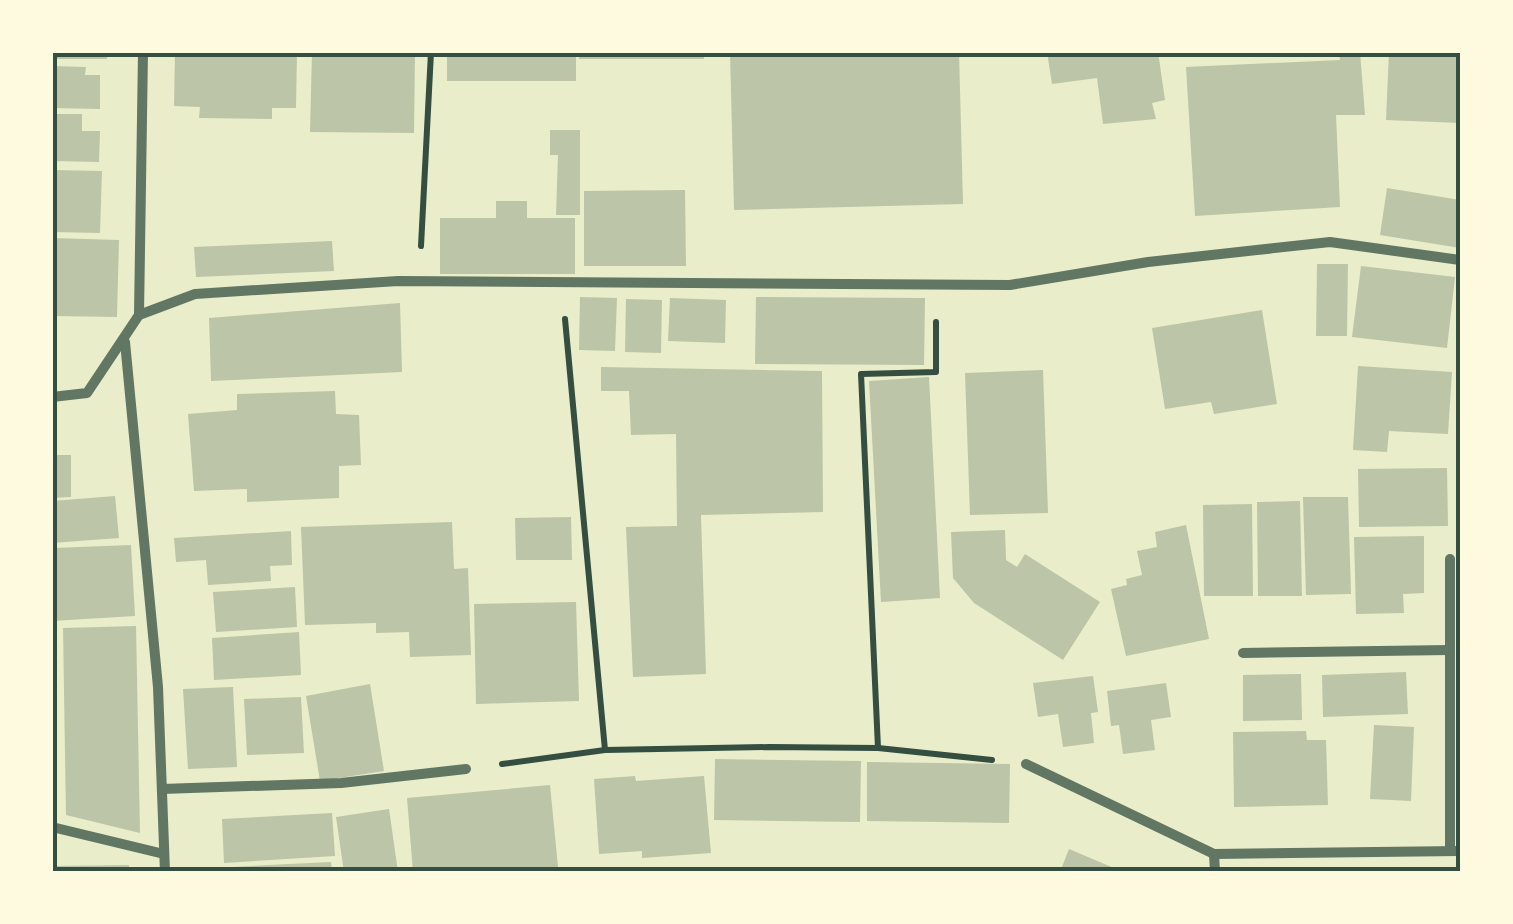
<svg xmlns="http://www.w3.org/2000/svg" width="1513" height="924" viewBox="0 0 1513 924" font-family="'Fira Sans',sans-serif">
	<rect width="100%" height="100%" fill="#e9edc9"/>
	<g fill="#bcc5a7">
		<rect x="52" y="52" width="55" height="7"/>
		<polygon points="175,52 297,52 296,108 272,108 272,119 199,118 200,107 174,106"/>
		<polygon points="312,52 415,52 414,133 310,132"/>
		<rect x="447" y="52" width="129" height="29"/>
		<rect x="579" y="52" width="125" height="7"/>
		<polygon points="730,52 959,52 963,204 734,210"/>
		<polygon points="1047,52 1158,52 1165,100 1152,103 1156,119 1103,124 1097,78 1052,84"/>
		<polygon points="1339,52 1360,52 1365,115 1336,115 1340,207 1195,216 1186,67 1340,60"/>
		<polygon points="1389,52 1460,52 1460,123 1386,120"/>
		<polygon points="52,66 86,67 85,75 100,75 100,109 52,108"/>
		<polygon points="52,114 82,114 82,131 100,131 99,162 52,161"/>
		<polygon points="550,130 580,130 580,215 556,215 558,155 550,155"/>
		<polygon points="52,170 102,171 100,233 52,232"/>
		<polygon points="1387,188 1460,200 1460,248 1380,235"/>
		<polygon points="685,190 686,266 584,266 584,191"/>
		<polygon points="496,201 527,201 527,218 575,218 575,274 440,274 440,218 496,218"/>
		<polygon points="52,238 119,240 117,317 54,316"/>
		<polygon points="332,241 334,271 196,277 194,247"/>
		<polygon points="1317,264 1348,264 1347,336 1316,336"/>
		<polygon points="1361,266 1455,277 1447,348 1352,337"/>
		<polygon points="580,297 617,298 615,351 579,350"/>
		<polygon points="756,297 925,298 924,365 755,364"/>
		<polygon points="670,298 726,300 725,343 668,341"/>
		<polygon points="626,299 662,300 661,353 625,352"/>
		<polygon points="400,303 402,372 211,381 209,318"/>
		<polygon points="1262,310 1277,404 1214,414 1211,402 1165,409 1152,328"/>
		<polygon points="1358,366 1452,372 1448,434 1389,431 1387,452 1353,450"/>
		<polygon points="601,367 822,371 823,512 701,515 706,674 633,677 626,527 677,526 676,434 631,435 629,391 601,391"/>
		<polygon points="1043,370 1048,513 970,515 965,373"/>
		<polygon points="929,377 940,598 881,602 869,381"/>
		<polygon points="335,391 336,414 359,415 361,465 339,466 339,498 247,502 247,489 194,491 188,414 237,410 237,394"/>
		<polygon points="52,455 71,455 71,497 52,498"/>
		<polygon points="1447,468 1448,526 1359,527 1358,469"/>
		<polygon points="115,496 119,538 52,543 52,501"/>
		<polygon points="1303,497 1348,497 1351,594 1306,595"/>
		<polygon points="1300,501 1302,596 1258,596 1257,502"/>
		<polygon points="1252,504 1253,596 1204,596 1203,505"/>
		<polygon points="571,517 572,560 516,560 515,518"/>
		<polygon points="452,522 454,569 468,568 471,655 410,657 409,632 376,633 376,623 305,625 301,527"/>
		<polygon points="1186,525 1209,639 1126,656 1111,589 1127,585 1126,579 1142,575 1137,551 1157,547 1155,532"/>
		<polygon points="1005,530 1006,560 1017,567 1025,554 1100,602 1063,660 974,603 953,578 951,532"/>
		<polygon points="291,531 292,565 270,566 271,581 208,585 206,560 176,562 174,538"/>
		<polygon points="1424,536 1424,593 1403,594 1404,613 1356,614 1354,537"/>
		<polygon points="131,545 135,616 52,621 54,548"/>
		<polygon points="295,587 297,627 216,632 213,592"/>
		<polygon points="576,602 579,701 476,704 474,604"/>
		<polygon points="136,626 140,833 66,815 63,628"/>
		<polygon points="299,632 301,675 214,680 212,638"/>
		<polygon points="1406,672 1408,714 1323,717 1322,675"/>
		<polygon points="1301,674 1302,720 1243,721 1243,675"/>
		<polygon points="1093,676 1098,712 1091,713 1094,743 1063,747 1058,714 1038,717 1033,683"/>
		<polygon points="1166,683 1171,717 1151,720 1155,750 1123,754 1119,725 1111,726 1107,691"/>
		<polygon points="370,684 384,771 320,781 306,696"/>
		<polygon points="233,687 237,767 188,769 183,689"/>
		<polygon points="301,697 304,753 247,755 244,699"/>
		<polygon points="1374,725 1414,727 1411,801 1370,799"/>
		<polygon points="1306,731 1307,740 1326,740 1328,805 1234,807 1233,732"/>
		<polygon points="715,759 861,761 860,822 714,820"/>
		<polygon points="867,762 1010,764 1009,823 867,821"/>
		<polygon points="635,776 636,781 704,776 711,853 642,858 642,851 599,854 594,779"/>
		<polygon points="550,785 558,867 510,872 413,872 407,798"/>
		<polygon points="389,809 398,872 344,872 336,817"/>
		<polygon points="332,813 335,856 224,863 222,819"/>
		<polygon points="1069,849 1121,871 1121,872 1060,872"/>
		<polygon points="331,862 332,872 231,872 231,867"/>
		<polygon points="129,865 129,872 52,872 52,866"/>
	</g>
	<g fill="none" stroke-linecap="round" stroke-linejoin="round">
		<g stroke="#344e41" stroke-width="6">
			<polyline points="421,246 431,52"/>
			<polyline points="565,319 605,750"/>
			<polyline points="878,748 861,374 936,372 936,322"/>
			<polyline points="502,764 605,750 769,747 878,748 992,760"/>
		</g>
		<g stroke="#617663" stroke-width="10">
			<polyline points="139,315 143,52"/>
			<polyline points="125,342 158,687 165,872"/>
			<polyline points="52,397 87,393 139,315 195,294 398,281 1010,285 1148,262 1330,242 1460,260"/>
			<polyline points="1450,559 1450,851"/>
			<polyline points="1243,653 1450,650"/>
			<polyline points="1026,764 1214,854 1460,851"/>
			<polyline points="162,789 341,783 466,769"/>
			<polyline points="52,827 164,854"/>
			<polyline points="1214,854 1215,872"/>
		</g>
	</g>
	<rect width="1513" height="924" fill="none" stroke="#fefae0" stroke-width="110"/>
	<rect x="55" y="55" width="1403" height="814" fill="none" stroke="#344e41" stroke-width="4"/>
</svg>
